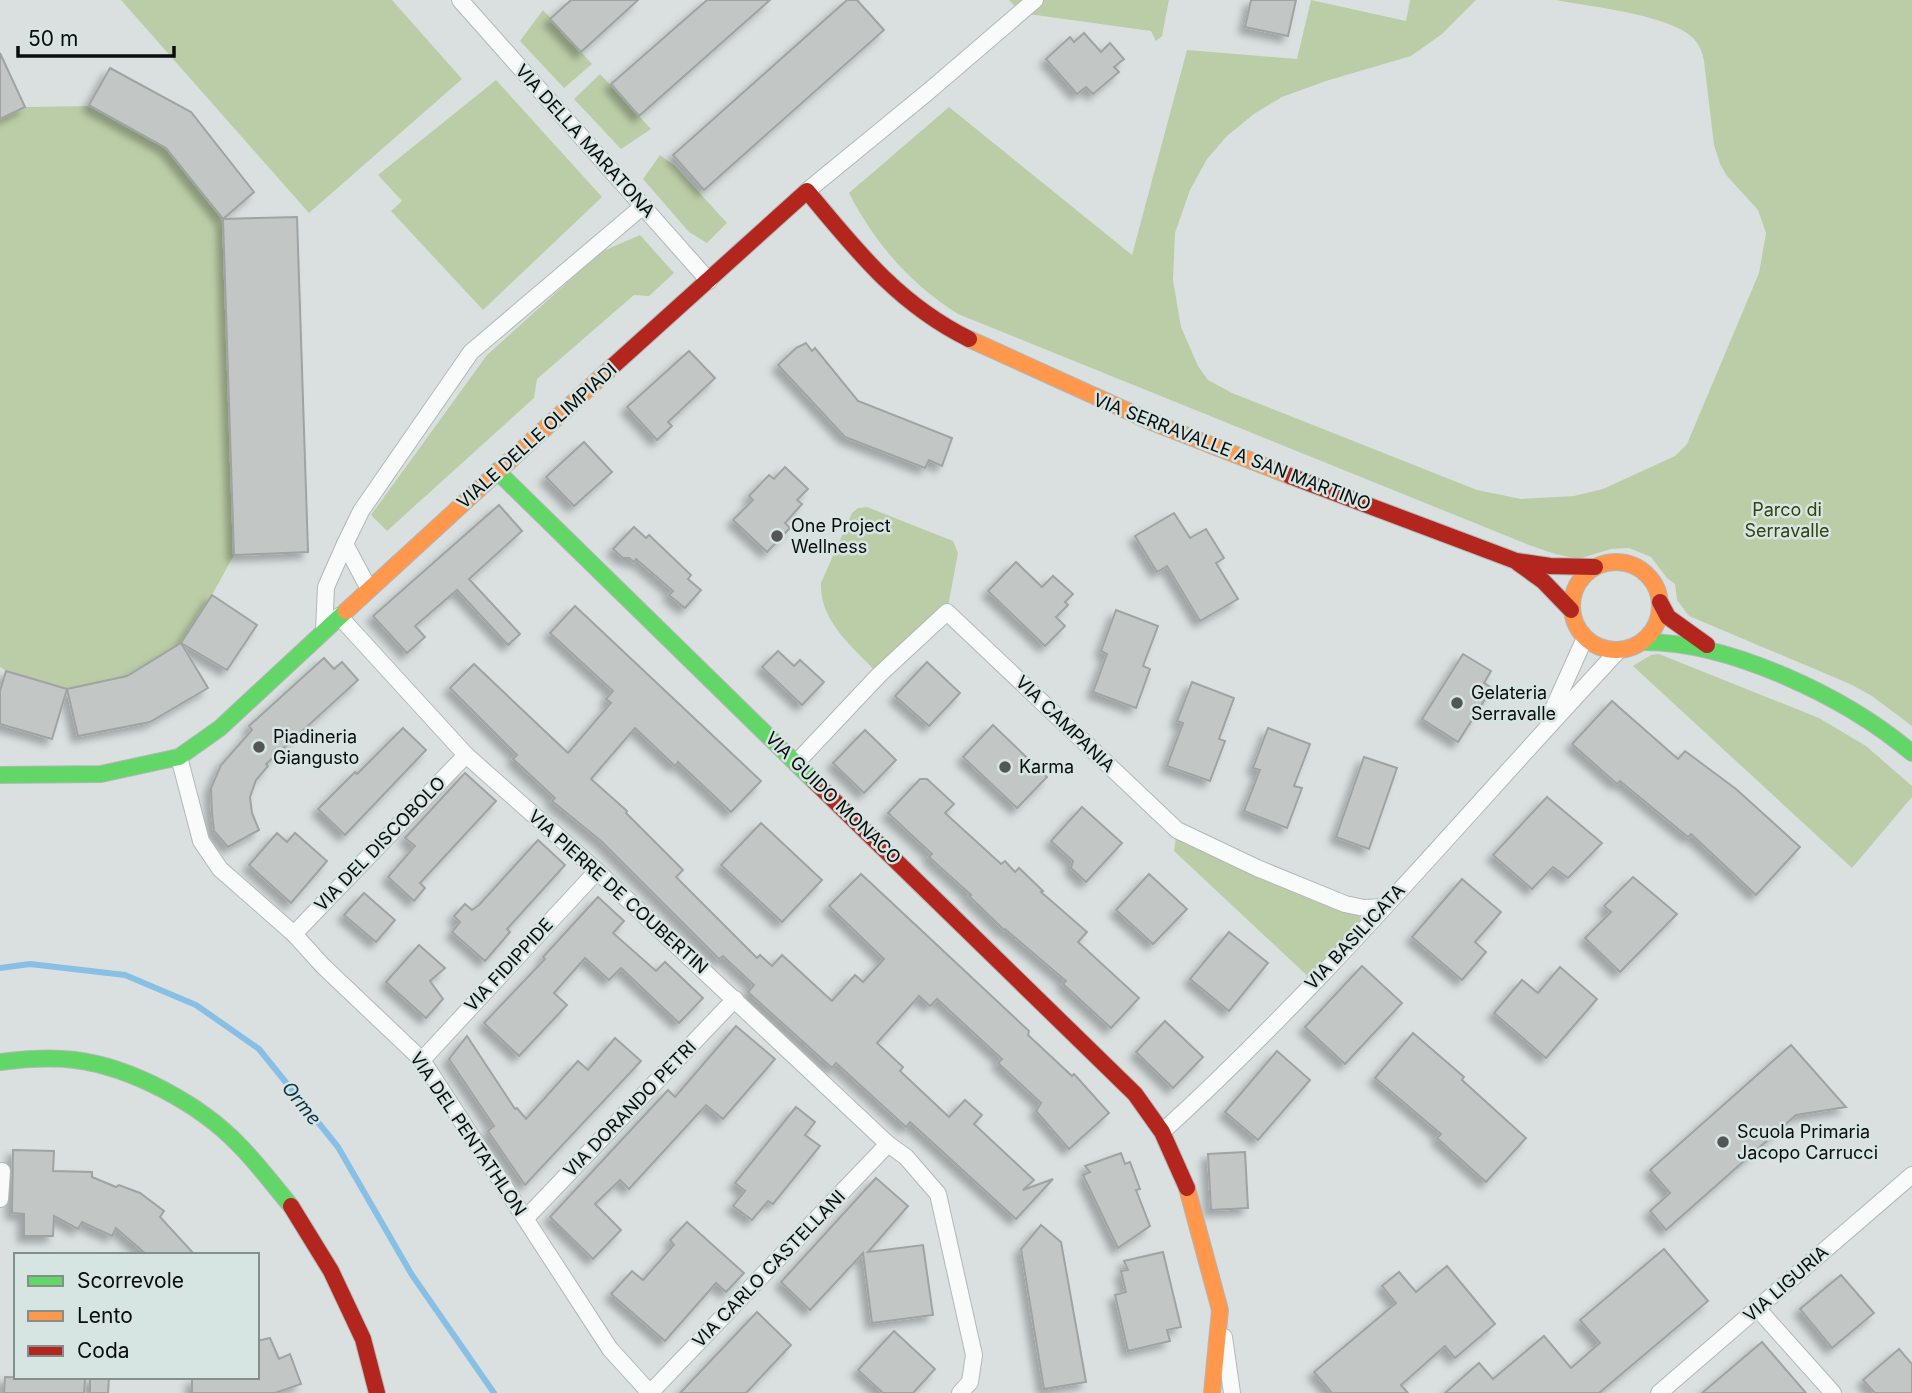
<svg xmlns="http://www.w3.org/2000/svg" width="1912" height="1393" viewBox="0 0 1912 1393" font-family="Inter,sans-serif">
	<defs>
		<filter id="shadow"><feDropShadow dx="-6" dy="6" stdDeviation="3.5" flood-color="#0004"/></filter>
	</defs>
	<rect width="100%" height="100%" fill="#dae0e0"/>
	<g fill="#bbcda6">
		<polygon points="121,0 392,0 462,79 309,213"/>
		<polygon points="1009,0 1169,0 1162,36 1156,41 1151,31 1021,13"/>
		<path d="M1311 0 1406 21 1410 0H1476L1442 34 1411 56 1326 81 1282 97 1254 114 1227 136 1207 159 1190 190 1175 233 1173 280 1181 327 1198 366 1208 380 1232 393 1477 490 1521 499 1574 496 1603 489 1675 456 1687 444 1759 273 1766 233 1758 210 1727 176 1720 164 1714 145 1704 61C1702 51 1699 44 1692 37 1666 14 1591 7 1556 0H1912V726L1872 696 1850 684 1689 616 1677 600 1675 584 1667 578 1651 557 1629 548 1611 549 1578 559 1555 554 1529 545 958 314C911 285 874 242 849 193L949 107 1132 255 1187 50 1297 59Z"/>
		<polygon points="543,10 592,64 564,88 520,41"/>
		<polygon points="110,68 186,110 199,122 254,192 224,219 297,217 308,552 234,555 212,595 257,625 227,670 182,644 208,688 156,718 127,679 136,725 78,736 67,690 0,724 0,691 6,671 0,667 0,72 7,69 26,107 89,106"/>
		<polygon points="600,74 651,129 621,149 574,99"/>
		<polygon points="496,80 602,197 483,310 391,211 402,201 378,175"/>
		<polygon points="660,155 675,166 727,223 707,243 689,232 643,179"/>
		<polygon points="640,235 674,273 649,296 634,295 537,379 534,398 387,531 371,515 487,355 601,252"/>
		<path d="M867 507 953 541 958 553 947 612 879 675C855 649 819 622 821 583L852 513 858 508Z"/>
		<polygon points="1659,654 1819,718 1866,746 1912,786 1912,797 1852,868 1633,666 1651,655"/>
		<polygon points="1177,830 1345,904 1383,907 1314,982 1174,851"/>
	</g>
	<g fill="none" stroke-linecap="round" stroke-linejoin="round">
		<polyline stroke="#87c0e4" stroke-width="6" points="0,968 30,964 125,975 196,1005 259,1049 338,1147 412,1275 494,1393"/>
	</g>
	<g fill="#c2c7c5" stroke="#9fa4a2" stroke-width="2" filter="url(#shadow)">
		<polygon points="571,0 638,0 581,52 550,19"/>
		<polygon points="707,0 770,0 639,116 611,84"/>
		<polygon points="847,0 857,0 884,30 704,190 673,155"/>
		<polygon points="1251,0 1296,0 1288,36 1245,27"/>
		<polygon points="1084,33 1101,52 1110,43 1124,59 1114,67 1119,72 1093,94 1086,87 1077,94 1046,59 1070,37 1074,42"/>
		<polygon points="0,53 25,107 0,119"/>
		<polygon points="110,68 191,112 254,192 223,219 166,148 89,105"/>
		<polygon points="297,217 308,552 234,555 223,219"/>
		<polygon points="806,343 812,351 815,348 858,401 952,438 942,466 929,460 925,468 845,437 778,365 796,348"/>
		<polygon points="689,351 715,378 668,422 672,426 657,440 627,407"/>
		<polygon points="584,442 612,472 574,506 546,477"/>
		<polygon points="785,467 808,489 797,500 802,504 785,523 790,528 767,552 733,520 753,500 749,496 769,475 774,479"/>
		<polygon points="499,505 522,531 469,579 520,634 508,645 457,590 415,626 425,637 407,653 373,616"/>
		<polygon points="1174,513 1190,538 1206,529 1224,558 1216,563 1238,599 1200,621 1167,566 1157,572 1135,536"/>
		<polygon points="634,527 646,538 649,535 691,575 688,579 701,590 685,608 669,595 673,591 636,559 634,562 629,558 623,558 613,549"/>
		<polygon points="1016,562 1042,587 1053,576 1073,594 1065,602 1068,605 1056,617 1065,626 1045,646 988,591"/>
		<polygon points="212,595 257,625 227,670 181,643"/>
		<polygon points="575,606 761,781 731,812 678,762 675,766 635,728 591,779 627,811 626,813 683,870 676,877 757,958 760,955 772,966 782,955 832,1001 855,975 863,982 884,959 829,906 861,874 1029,1031 1028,1035 1072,1076 1074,1074 1109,1113 1069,1149 1036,1111 1041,1103 998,1063 1002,1059 937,999 930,1006 919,996 877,1043 903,1067 900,1071 949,1117 965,1100 982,1115 974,1124 1034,1180 1023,1190 1053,1179 1016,1219 910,1122 906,1127 836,1063 832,1068 748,992 754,985 723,956 719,959 601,841 552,801 555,798 513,759 517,755 450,688 474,664 568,753 611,703 606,699 613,691 550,633"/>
		<polygon points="1116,610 1158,626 1143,666 1150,669 1136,708 1093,692 1107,654 1101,651"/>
		<polygon points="181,643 208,688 150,722 78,736 67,689 127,676"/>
		<polygon points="778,651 794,666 800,660 824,682 802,705 762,667"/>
		<polygon points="1463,654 1491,671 1484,683 1492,688 1458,742 1422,719"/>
		<polygon points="324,658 334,669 342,662 358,680 266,764 268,766 256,780 250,797 252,813 259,830 228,847 214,831 212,813 211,788 221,765 252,730 249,726"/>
		<polygon points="927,662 960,693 929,726 895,696"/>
		<polygon points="6,671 67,689 52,739 0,724 0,691"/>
		<polygon points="1192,682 1234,698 1219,739 1225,741 1210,781 1167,766 1183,723 1177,721"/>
		<polygon points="1612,701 1678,759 1685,751 1736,789 1800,847 1756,895 1691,834 1688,837 1620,781 1617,784 1572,744"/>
		<polygon points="993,725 1047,777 1017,808 963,757"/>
		<polygon points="403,728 426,750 345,835 318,809 355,772 357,774"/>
		<polygon points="1268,728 1310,744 1294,786 1302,788 1287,828 1244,811 1260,770 1253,768"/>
		<polygon points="865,730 896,760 864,793 833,763"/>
		<polygon points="1364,757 1397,768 1369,849 1336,837"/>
		<polygon points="465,773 496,801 420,883 425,888 414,901 388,877 415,846 405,838"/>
		<polygon points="920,779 927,779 954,804 945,813 1001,864 1005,861 1015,872 1019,868 1043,891 1041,892 1087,932 1078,942 1139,998 1111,1028 1063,984 1066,981 1005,929 1004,930 969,896 971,895 929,857 932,854 888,813"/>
		<polygon points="1547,797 1602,843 1568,878 1553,867 1532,889 1493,855"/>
		<polygon points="1082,807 1122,843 1086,882 1071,868 1073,861 1051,841"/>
		<polygon points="761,823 822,880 782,922 721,865"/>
		<polygon points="277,833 287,842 295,833 327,861 291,903 249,865"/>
		<polygon points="538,840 565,865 507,929 510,932 485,961 452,932 460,922 454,916 465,904 472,910 479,905"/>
		<polygon points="1149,874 1187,909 1153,944 1116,910"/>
		<polygon points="1633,877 1677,914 1620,972 1585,938 1611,912 1604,906"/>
		<polygon points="1462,879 1501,912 1475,942 1486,952 1462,980 1412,937"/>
		<polygon points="364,893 395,920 376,942 344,915"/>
		<polygon points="598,897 624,921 613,933 656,971 665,962 703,998 679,1023 621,968 609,980 585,958 554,993 567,1005 519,1056 484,1023 545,959 543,957"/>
		<polygon points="1229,932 1268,963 1229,1011 1190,979"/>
		<polygon points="419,945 445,968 430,981 443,999 426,1018 386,982"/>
		<polygon points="1362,966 1402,1003 1345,1064 1305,1027"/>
		<polygon points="1560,967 1597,999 1546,1058 1494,1013 1522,980 1538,993"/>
		<polygon points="1165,1021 1203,1057 1173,1088 1136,1052"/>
		<polygon points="736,1026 775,1059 723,1119 706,1105 629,1189 620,1180 595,1204 621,1230 593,1259 550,1217 668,1090 675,1097"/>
		<polygon points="1413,1033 1464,1077 1462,1080 1526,1138 1486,1182 1437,1138 1441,1134 1375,1078"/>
		<polygon points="467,1036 515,1109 517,1108 526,1119 578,1061 588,1070 615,1038 641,1061 525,1185 488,1131 494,1126 449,1059"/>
		<polygon points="1791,1045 1846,1107 1796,1115 1666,1230 1650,1211 1670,1193 1650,1170"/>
		<polygon points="1277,1051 1310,1080 1258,1140 1225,1112"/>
		<polygon points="796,1107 815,1122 805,1135 820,1146 773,1204 768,1201 752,1220 733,1206 745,1191 735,1183"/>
		<polygon points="13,1150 54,1151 53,1171 92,1172 92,1177 116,1187 119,1185 140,1193 164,1211 160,1217 195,1255 147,1255 116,1228 112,1236 82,1222 78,1229 54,1216 53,1236 24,1236 24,1214 12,1213"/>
		<polygon points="1245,1152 1248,1208 1211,1210 1208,1154"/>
		<polygon points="1121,1153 1125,1164 1130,1162 1140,1189 1136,1190 1150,1226 1118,1248 1083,1175 1090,1172 1085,1166"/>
		<polygon points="876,1178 908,1206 868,1252 923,1245 933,1315 872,1323 863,1253 810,1310 781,1282"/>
		<polygon points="687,1222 744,1273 726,1292 716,1283 665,1341 611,1294 632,1271 643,1280 674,1245 670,1240"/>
		<polygon points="1041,1225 1061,1242 1086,1382 1044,1389 1021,1249"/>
		<polygon points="1664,1249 1708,1301 1599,1393 1445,1393 1479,1363 1493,1379 1544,1336 1571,1368 1600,1343 1580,1320"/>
		<polygon points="1163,1252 1181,1327 1167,1330 1170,1341 1128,1351 1115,1295 1126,1292 1121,1271 1128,1270 1124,1261"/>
		<polygon points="1447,1266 1495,1324 1455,1358 1445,1346 1401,1385 1408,1393 1332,1393 1314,1372 1396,1303 1382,1286 1399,1272 1416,1292"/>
		<polygon points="1841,1275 1874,1313 1832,1348 1800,1309"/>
		<polygon points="757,1312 791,1345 746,1393 680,1393"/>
		<polygon points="894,1331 935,1369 913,1393 883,1393 858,1370"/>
		<polygon points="270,1338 279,1359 290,1354 301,1384 275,1393 192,1393 192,1379 257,1377 257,1341"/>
		<polygon points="1762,1342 1806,1393 1702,1393"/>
		<polygon points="1899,1349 1912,1364 1912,1393 1875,1393 1863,1380"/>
		<polygon points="5,1377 85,1379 84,1393 4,1393"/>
		<polygon points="90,1377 109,1377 108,1393 90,1393"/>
	</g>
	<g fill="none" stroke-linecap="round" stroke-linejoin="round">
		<defs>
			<g id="street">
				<polyline points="460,0 709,281"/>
				<polyline points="807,191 929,91 1035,0"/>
				<polyline points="369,589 345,544 361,511 471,352 643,206"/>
				<polyline points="339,616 466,755 597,871 888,1144 906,1157 938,1194 974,1355 970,1382 960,1393"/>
				<polyline points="324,631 326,587 345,544"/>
				<polyline points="1548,720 1585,638"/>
				<polyline points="179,757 201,841 220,869 294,934 323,966 422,1060 610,1349 650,1393 888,1144"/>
				<polyline points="797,762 879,675 947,612 1177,830 1257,868 1345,904 1364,908 1383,907"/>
				<polyline points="294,934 466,755"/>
				<polyline points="422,1060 597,871"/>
				<path d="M1162 1132C1326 983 1468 811 1619 650"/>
				<polyline points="0,1199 2,1171"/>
				<polyline points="526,1218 735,999"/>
				<polyline points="1757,1308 1833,1393"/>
				<polyline points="1224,1337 1232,1393"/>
				<polyline points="1659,1393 1912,1175"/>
			</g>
			<g id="fast">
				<polyline points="497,471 814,781"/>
				<path d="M1642 642C1729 641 1846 697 1912 753"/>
				<polyline points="0,775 101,774 179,757 220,728 346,611"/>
				<path d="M0 1062C24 1059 51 1057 75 1060 131 1067 200 1104 239 1145 258 1164 274 1186 291 1206"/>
			</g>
			<g id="slow">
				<polyline points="969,339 1152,422 1290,476"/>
				<circle cx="1616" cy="606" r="44"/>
				<polyline points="346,611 613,366"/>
				<polyline points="1187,1188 1220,1310 1212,1393"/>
			</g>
			<g id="jam">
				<path d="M613 366 807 191C856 250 898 304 969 339"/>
				<polyline points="1290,476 1516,561 1550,566 1595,567"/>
				<polyline points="1518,563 1543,581 1571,610"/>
				<polyline points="1660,602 1668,617 1707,645"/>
				<polyline points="814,781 1135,1094 1162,1132 1187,1188"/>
				<polyline points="291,1206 331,1271 363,1339 377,1393"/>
			</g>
		</defs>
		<use href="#street" stroke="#b2b7b7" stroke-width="18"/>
		<use href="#fast" stroke="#b2b7b7" stroke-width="18"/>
		<use href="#slow" stroke="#b2b7b7" stroke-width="18"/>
		<use href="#jam" stroke="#b2b7b7" stroke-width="18"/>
		<use href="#street" stroke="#f9fafa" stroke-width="16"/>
		<use href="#fast" stroke="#63d668" stroke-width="16"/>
		<use href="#slow" stroke="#ff974d" stroke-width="16"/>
		<use href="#jam" stroke="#b3261e" stroke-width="16"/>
	</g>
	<g fill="#525756" stroke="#d6e4e2" stroke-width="2.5">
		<circle cx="777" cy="536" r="7"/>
		<circle cx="1457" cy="703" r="7"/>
		<circle cx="259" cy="747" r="7"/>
		<circle cx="1005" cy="767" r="7"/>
		<circle cx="1723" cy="1142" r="7"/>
	</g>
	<g text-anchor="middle" stroke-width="5" stroke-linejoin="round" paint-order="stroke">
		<g font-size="18" fill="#090d0c" stroke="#d6e4e2">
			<text transform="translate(585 141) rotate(48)" y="6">VIA DELLA MARATONA</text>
			<text transform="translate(537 436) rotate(-42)" y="6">VIALE DELLE OLIMPIADI</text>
			<text transform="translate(1232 452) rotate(21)" y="6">VIA SERRAVALLE A SAN MARTINO</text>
			<text transform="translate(1065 724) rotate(44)" y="6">VIA CAMPANIA</text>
			<text transform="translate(833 798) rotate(44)" y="6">VIA GUIDO MONACO</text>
			<text transform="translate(380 844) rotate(-46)" y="6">VIA DEL DISCOBOLO</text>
			<text transform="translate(618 892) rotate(42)" y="6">VIA PIERRE DE COUBERTIN</text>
			<text transform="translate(1355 937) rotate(-47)" y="6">VIA BASILICATA</text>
			<text transform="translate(509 965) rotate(-47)" y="6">VIA FIDIPPIDE</text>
			<text transform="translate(630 1109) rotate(-46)" y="6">VIA DORANDO PETRI</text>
			<text transform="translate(468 1134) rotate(56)" y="6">VIA DEL PENTATHLON</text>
			<text transform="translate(769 1269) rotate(-46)" y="6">VIA CARLO CASTELLANI</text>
			<text transform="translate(1786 1284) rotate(-41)" y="6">VIA LIGURIA</text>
		</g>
		<g font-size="18" fill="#30430a" stroke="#d6e4e2">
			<text x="1787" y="516">Parco di<tspan x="1787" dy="21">Serravalle</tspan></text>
		</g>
		<g font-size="18" fill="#090d0c" stroke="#d6e4e2" text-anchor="start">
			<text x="791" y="532">One Project<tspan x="791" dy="21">Wellness</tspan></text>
			<text x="1471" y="699">Gelateria<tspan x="1471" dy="21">Serravalle</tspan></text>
			<text x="273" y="743">Piadineria<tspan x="273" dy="21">Giangusto</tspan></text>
			<text x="1019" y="773">Karma</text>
			<text x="1737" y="1138">Scuola Primaria<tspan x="1737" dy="21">Jacopo Carrucci</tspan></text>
		</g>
		<g font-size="19" font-style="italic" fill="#0c3045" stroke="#d6e4e2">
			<text transform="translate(302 1103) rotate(51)" y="7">Orme</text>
		</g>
	</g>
	<rect x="14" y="1253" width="245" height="126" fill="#d6e4e2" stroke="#848e8c" stroke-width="2"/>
	<rect x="28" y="1276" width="35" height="10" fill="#63d668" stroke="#848e8c" stroke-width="2"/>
	<text x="77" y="1288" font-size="21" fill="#090d0c">Scorrevole</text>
	<rect x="28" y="1311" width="35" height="10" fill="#ff974d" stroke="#848e8c" stroke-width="2"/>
	<text x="77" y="1323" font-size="21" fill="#090d0c">Lento</text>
	<rect x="28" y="1346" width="35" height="10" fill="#b3261e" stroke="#848e8c" stroke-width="2"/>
	<text x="77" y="1358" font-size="21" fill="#090d0c">Coda</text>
	<path d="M18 46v10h156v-10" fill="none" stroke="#090d0c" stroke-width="3.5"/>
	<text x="28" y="46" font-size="21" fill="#090d0c" stroke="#d6e4e2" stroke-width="5" paint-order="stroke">50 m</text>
</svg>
